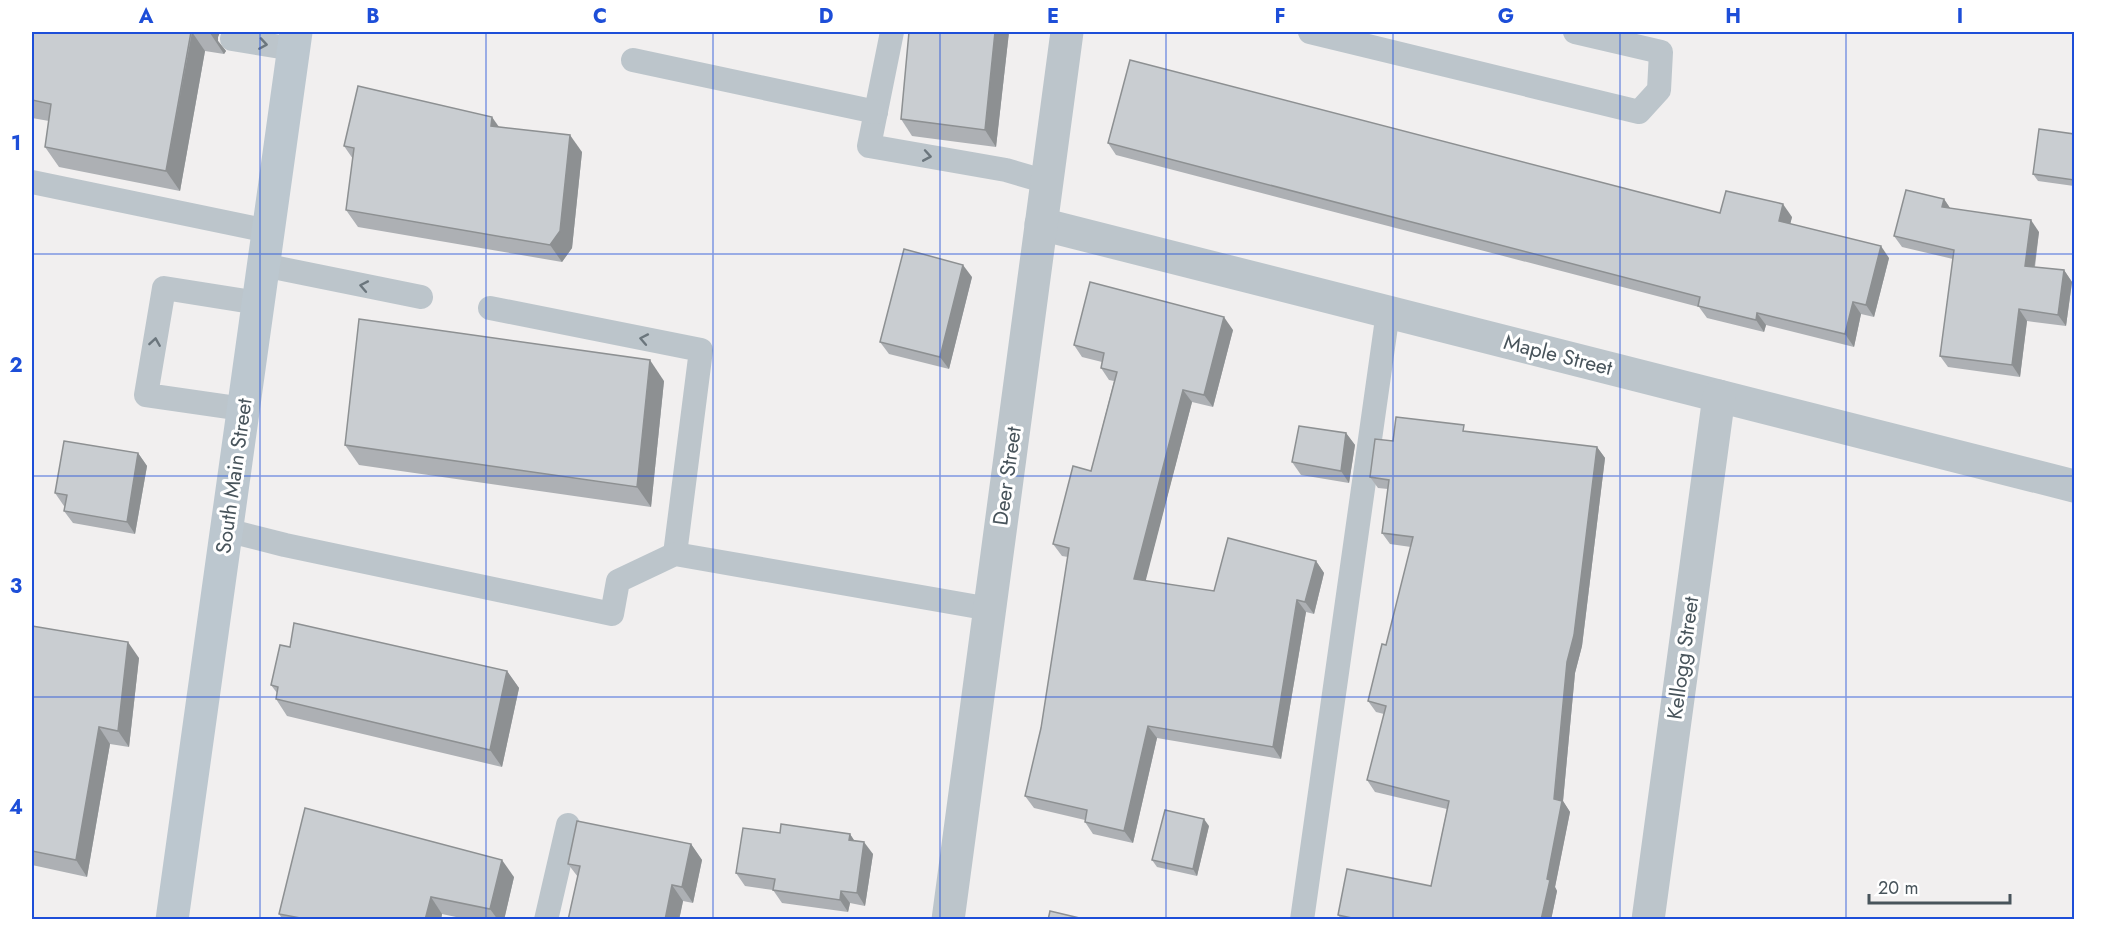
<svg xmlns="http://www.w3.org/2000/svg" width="2106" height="951" viewBox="0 0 2106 951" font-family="Jost,sans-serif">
	<rect width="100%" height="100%" fill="#f1efef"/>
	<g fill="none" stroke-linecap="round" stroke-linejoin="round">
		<g stroke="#bcc5cb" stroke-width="24">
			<polyline points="892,32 869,146 1006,170 1047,182"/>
			<polyline points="1310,32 1639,112 1659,90 1661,52 1575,32"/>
			<polyline points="232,39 293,49"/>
			<polyline points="633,60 876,112"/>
			<polyline points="32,182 268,231"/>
			<polyline points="263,265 421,297"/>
			<polyline points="490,308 701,350 675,554"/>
			<polyline points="243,409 146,395 164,288 259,303"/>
			<polyline points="226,530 285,545 612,614 618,581 675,554 990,609"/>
			<polyline points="546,920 568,825"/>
			<polyline points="1302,920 1388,312"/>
		</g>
		<g stroke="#bcc5cb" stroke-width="33">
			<polyline points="1041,224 2074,486"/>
			<polyline points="948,920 1067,32"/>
			<polyline points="1648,920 1719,396"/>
		</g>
		<polyline stroke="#bcc7cf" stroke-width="33" points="172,920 296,32"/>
	</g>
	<g fill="#adb0b4">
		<polygon points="32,32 220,32 218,37 218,41 226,51 224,54 205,51 180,191 59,167 45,147 49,121 32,118"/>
		<polygon points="909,32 1009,32 996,147 912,136 901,119"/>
		<polygon points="499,127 582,152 572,248 562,262 358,227 346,210 353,159 344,146"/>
		<polygon points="2074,134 2074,186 2038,181 2033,174"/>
		<polygon points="1108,143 1720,213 1792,217 1790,224 1889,258 1874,317 1861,314 1854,347 1766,325 1764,332 1707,318 1699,307 1116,155"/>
		<polygon points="1944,199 1950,208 2039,232 2035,267 2064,270 2072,282 2066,326 2027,321 2020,377 1948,367 1940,356 1953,259 1902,247 1894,236"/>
		<polygon points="972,277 949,369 889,354 880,342"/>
		<polygon points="1233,330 1213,407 1192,402 1145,581 1214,591 1316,561 1324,573 1314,614 1306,612 1281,759 1157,738 1133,843 1093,834 1085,822 1085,820 1034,808 1025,796 1041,728 1068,557 1062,556 1053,544 1091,471 1114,381 1109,380 1101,368 1102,362 1082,357 1074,345"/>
		<polygon points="664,381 651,507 359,465 345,445"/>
		<polygon points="1468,432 1597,447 1605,458 1582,646 1575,673 1563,801 1570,812 1555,887 1557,891 1551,920 1342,920 1338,915 1431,886 1447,809 1375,792 1367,780 1384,714 1376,712 1368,701 1386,645 1411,547 1390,544 1382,533 1388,489 1378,488 1370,477 1393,441"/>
		<polygon points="1346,433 1355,445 1349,483 1301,475 1292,462"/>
		<polygon points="138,453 147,466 135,534 73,523 64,511 65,506 64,506 55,493"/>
		<polygon points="32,626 139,658 129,747 110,744 87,877 32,865"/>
		<polygon points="507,671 519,688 502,767 287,716 276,699 277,693 271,685"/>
		<polygon points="1209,826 1197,876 1157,867 1152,860"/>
		<polygon points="780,833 850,834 854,841 873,854 865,906 850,903 848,912 782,903 773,890 745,886 736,873"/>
		<polygon points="691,844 702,860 693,903 683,901 679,920 568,920 578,877 568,864"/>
		<polygon points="514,877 504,920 470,920 442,914 441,920 283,920 279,914"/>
	</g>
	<g fill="#8d9092">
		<polygon points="192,32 205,51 180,191 166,171"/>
		<polygon points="210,32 220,32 218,37 218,41 226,51 224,54 210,33"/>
		<polygon points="995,32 1009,32 996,147 985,130"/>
		<polygon points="492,117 504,134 491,126"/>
		<polygon points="570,135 582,152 572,248 562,262 550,245"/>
		<polygon points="1944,199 1952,211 1942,207"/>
		<polygon points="1783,204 1792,217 1788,233 1779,221"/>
		<polygon points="2031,220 2039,232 2033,277 2025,266"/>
		<polygon points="1881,246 1889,258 1874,317 1866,305"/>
		<polygon points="963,265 972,277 949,369 940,357"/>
		<polygon points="2064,270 2072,282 2066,326 2058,315"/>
		<polygon points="1853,302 1861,314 1854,347 1845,334"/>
		<polygon points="2019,309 2027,321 2020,377 2012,365"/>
		<polygon points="1757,313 1766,325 1764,332 1756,320"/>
		<polygon points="1224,317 1233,330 1213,407 1204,395"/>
		<polygon points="650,360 664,381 651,507 637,487"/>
		<polygon points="1183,390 1192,402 1143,591 1134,579"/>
		<polygon points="1346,433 1355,445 1349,483 1341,471"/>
		<polygon points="1597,447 1605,458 1582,646 1575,673 1563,801 1570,812 1555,887 1557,891 1551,920 1541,920 1547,879 1567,662"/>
		<polygon points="138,453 147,466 135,534 127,522"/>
		<polygon points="1316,561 1324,573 1314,614 1305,602"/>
		<polygon points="1297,600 1306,612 1281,759 1273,747"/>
		<polygon points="128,642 139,658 129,747 118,731"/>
		<polygon points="507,671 519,688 502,767 490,750"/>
		<polygon points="1148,726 1157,738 1133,843 1124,831"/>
		<polygon points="99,727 110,744 87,877 76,860"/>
		<polygon points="1204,819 1209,826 1197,876 1193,869"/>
		<polygon points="850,834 858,846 849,840"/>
		<polygon points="864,842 873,854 865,906 857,893"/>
		<polygon points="691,844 702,860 693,903 682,887"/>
		<polygon points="502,860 514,877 504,920 498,920 490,909"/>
		<polygon points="672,885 683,901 679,920 665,920"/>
		<polygon points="841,891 850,903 848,912 840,900"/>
		<polygon points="431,897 442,914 441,920 425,920"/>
	</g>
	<g fill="#c9cdd1" stroke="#8d9092" stroke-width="1.5">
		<polygon points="32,32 191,32 166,171 45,147 51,104 32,100"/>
		<polygon points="909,32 995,32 985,130 901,119"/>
		<polygon points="1130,60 1720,213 1726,191 1783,204 1779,221 1881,246 1866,305 1853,302 1845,334 1757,313 1756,320 1698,306 1700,297 1108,143"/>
		<polygon points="358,86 492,117 491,126 570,135 560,231 550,245 346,210 354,148 344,146"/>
		<polygon points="2039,129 2074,134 2074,180 2033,174"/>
		<polygon points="1906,190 1944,199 1942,207 2031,220 2025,266 2064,270 2058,315 2019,309 2012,365 1940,356 1954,250 1894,236"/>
		<polygon points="904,249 963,265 940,357 880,342"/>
		<polygon points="1090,282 1224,317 1204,395 1183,390 1134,579 1214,591 1228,538 1316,561 1305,602 1297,600 1273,747 1148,726 1124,831 1085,822 1087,810 1025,796 1041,728 1069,548 1053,544 1073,466 1091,471 1117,372 1101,368 1104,353 1074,345"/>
		<polygon points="359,319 650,360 637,487 345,445"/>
		<polygon points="1396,417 1464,425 1463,431 1597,447 1574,635 1567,662 1554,799 1562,801 1547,879 1550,880 1541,920 1361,920 1338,915 1347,869 1431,886 1449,801 1367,780 1386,706 1368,701 1382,644 1386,645 1413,537 1382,533 1389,480 1370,477 1375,439 1393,441"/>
		<polygon points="1299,426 1346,433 1341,471 1292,462"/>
		<polygon points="64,441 138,453 127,522 64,511 67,495 55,493"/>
		<polygon points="294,623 507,671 490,750 276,699 278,687 271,685 280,645 290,647"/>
		<polygon points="32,626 128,642 118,731 99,727 76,860 32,851"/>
		<polygon points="305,808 502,860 490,909 431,897 425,920 311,920 279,914"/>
		<polygon points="1165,810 1204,819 1193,869 1152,860"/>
		<polygon points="577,821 691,844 682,887 672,885 665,920 568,920 580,866 568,864"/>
		<polygon points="781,824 850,834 849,840 864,842 857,893 841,891 840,900 773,890 775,879 736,873 743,828 780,833"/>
		<polygon points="1050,911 1088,920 1048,920"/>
	</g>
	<defs><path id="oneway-chevron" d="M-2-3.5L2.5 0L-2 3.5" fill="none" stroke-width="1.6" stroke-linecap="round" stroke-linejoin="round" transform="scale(1.5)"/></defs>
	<g stroke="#6b767d">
		<use href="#oneway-chevron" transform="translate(263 44) rotate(9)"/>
		<use href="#oneway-chevron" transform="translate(927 156) rotate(10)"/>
		<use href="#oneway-chevron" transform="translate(364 286) rotate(-169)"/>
		<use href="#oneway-chevron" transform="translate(644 339) rotate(-169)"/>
		<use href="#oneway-chevron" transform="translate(155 342) rotate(-81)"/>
	</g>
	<path fill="none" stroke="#1d4ed8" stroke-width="1.5" stroke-opacity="0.55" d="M260 32V920M486 32V920M713 32V920M940 32V920M1166 32V920M1393 32V920M1620 32V920M1846 32V920M32 254H2074M32 476H2074M32 697H2074"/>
	<g text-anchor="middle" stroke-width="6" stroke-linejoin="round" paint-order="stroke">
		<g font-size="21" fill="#48545b" stroke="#fff">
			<text transform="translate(1558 355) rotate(14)" y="7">Maple Street</text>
			<text transform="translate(234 476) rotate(-82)" y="7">South Main Street</text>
			<text transform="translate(1007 476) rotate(-82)" y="7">Deer Street</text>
			<text transform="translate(1683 658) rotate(-82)" y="7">Kellogg Street</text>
		</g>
	</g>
	<rect width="2106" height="951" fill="none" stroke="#ffffff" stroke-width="66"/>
	<path d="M1869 894v9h141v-9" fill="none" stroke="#48545b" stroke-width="3"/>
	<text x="1878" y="894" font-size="18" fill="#48545b" stroke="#ffffff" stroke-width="4.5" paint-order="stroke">20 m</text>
	<rect x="33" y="33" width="2040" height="885" fill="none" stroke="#1d4ed8" stroke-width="2"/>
	<g font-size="20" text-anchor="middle" font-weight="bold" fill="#1d4ed8">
		<text x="146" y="23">A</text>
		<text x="373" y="23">B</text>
		<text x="600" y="23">C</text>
		<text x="826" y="23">D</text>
		<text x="1053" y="23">E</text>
		<text x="1280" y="23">F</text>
		<text x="1506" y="23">G</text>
		<text x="1733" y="23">H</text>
		<text x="1960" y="23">I</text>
		<text x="16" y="150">1</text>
		<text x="16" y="372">2</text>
		<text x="16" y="593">3</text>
		<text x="16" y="814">4</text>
	</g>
</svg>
